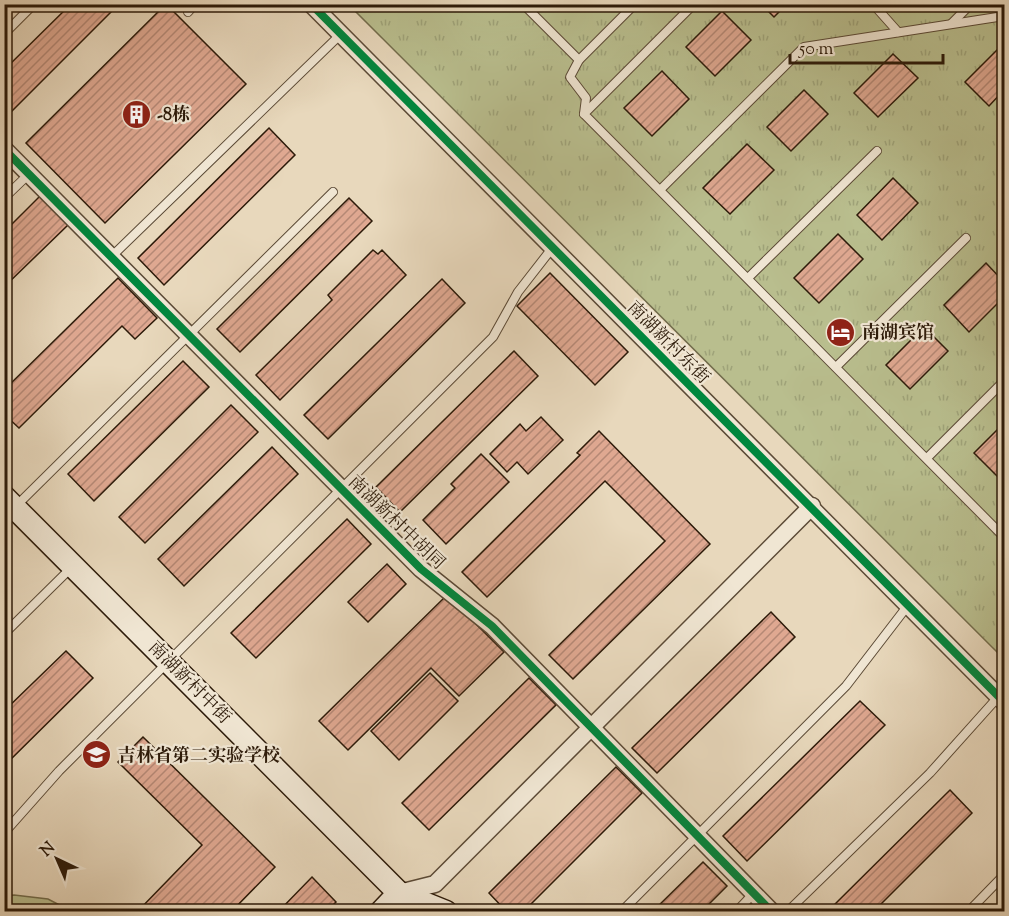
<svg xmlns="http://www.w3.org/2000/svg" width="1009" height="916" viewBox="0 0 1009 916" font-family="'Sorts Mill Goudy','Noto Serif SC',serif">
	<defs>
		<pattern id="park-tufts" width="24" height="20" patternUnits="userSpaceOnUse" patternTransform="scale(1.5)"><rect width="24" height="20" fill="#b9be8e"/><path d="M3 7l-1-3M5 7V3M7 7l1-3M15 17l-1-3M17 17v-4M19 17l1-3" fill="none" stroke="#9fa379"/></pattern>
		<pattern id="building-hatch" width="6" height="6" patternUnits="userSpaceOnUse" patternTransform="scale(1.5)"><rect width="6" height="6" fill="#dfa891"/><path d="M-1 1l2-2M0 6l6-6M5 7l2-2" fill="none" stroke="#b58875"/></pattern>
	</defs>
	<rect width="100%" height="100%" fill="#e8d8bc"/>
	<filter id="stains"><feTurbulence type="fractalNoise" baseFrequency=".00333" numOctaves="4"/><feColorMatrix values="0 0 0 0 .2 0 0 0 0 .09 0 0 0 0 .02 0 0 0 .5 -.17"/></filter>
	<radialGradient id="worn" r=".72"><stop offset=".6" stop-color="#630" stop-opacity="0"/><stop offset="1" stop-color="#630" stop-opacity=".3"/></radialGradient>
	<polygon fill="#b9be8e" stroke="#726c4c" stroke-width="1.5" points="14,895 48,899 71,911 5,911 5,896"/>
	<polygon fill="url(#park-tufts)" stroke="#726c4c" stroke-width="1.5" points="349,5 1004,5 1004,659"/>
	<g fill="url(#building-hatch)" stroke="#2c1a09" stroke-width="1.5">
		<polygon points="71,4 119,4 6,117 4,70"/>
		<polygon points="166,4 246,84 105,223 26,143"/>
		<polygon points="761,4 787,4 774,17"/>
		<polygon points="722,11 751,40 715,76 686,47"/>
		<polygon points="1001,46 1004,49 1004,90 989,106 965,82"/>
		<polygon points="893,54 918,78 878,117 854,93"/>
		<polygon points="662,71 689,99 652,136 624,108"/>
		<polygon points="804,90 828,114 791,151 767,127"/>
		<polygon points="269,128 295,155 164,285 138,258"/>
		<polygon points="747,144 774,170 730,214 703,188"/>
		<polygon points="893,178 918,203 882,240 857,215"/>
		<polygon points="40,196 68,225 4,287 4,232"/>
		<polygon points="349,198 372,221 240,352 217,329"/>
		<polygon points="838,234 863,259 819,303 794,278"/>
		<polygon points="373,250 378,254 382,250 406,275 280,400 256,375 332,300 328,295"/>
		<polygon points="986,263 1004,282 1004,297 969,332 944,305"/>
		<polygon points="550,273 628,352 595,385 517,306"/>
		<polygon points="118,278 157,318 135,339 122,326 19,428 4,414 4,390"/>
		<polygon points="442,279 465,303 328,439 304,415"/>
		<polygon points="924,327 948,351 910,389 886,365"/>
		<polygon points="514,351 538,376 400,512 376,487"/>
		<polygon points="183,361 209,387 94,501 68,474"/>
		<polygon points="231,405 258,432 145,543 119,517"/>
		<polygon points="541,417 563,440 528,474 517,462 507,472 490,454 520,424 526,431"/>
		<polygon points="1004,423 1004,469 997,476 974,453"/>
		<polygon points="599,431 710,544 573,679 549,655 665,541 605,481 487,597 462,572 580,455 577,453"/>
		<polygon points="272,447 298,474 184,586 158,559"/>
		<polygon points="481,454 509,482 446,544 423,520 455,488 451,484"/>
		<polygon points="347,519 371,544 256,658 231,633"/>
		<polygon points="387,564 406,584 368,622 348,602"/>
		<polygon points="447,595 504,652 459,696 431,668 348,750 319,721"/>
		<polygon points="771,612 795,637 657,773 632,748"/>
		<polygon points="66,651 93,678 4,766 4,725 8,722 4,718 4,711"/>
		<polygon points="430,673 458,701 399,760 371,731"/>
		<polygon points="529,678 556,705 429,830 402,803"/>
		<polygon points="860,701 885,725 747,861 723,836"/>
		<polygon points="143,737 275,867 231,912 137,912 202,845 118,762"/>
		<polygon points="616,767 642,793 523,912 507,912 489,893"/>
		<polygon points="950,790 972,813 873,912 827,912"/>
		<polygon points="703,862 727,886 701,912 652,912"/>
		<polygon points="312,877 336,902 326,912 278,912"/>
	</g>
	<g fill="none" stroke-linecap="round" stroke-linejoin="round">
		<defs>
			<g id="lane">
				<polyline points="523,4 579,60 635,4"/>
				<polyline points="694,4 584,114 1004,537"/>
				<polyline points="873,4 898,32"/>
				<polyline points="1000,4 1004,9"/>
				<polyline points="188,12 195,4"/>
				<polyline points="952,23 971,4"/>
				<polyline points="4,34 34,4"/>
				<polyline points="579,60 570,77 586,98 584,114"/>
				<polyline points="660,190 804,47 1004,16"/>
				<polyline points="4,198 29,174"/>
				<polyline points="111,257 341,34"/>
				<polyline points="748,278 877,151"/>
				<polyline points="836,367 966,238"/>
				<polyline points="927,458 1004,381"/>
				<polyline points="4,518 333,192"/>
				<polyline points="4,634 71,568"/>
				<polyline points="4,833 59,771 493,337 518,292 553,247"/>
				<polyline points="621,912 846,686 909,604"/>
				<polyline points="736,912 754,893"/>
				<polyline points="787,912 930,773 999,696"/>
				<polyline points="968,912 1004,875"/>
			</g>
			<g id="street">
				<polyline points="311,4 1004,702"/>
				<polyline points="4,149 421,569 492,626 772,912"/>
				<polyline points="399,893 435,884 812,506"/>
			</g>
			<g id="secondary">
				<polyline points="4,497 399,893 410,912"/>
				<polyline points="399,893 446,912"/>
				<polyline points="381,912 399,893"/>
			</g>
		</defs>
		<use href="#lane" stroke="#5b4a36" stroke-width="10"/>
		<use href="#street" stroke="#5b4a36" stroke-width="19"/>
		<use href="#secondary" stroke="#2c1a09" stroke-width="25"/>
		<use href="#lane" stroke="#f0e6d3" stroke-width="8"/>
		<use href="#street" stroke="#f0e6d3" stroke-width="16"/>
		<use href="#secondary" stroke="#f0e6d3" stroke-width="22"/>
		<defs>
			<g id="cycleway">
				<polyline points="311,4 1004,702"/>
				<polyline points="4,149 421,569 492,626 772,912"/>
			</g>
		</defs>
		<use href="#cycleway" stroke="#f0e6d3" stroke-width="11"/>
		<use href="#cycleway" stroke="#00873e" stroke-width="8"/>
	</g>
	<defs>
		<symbol id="building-disc" viewBox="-11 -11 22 22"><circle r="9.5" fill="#8f2418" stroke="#f0e6d3"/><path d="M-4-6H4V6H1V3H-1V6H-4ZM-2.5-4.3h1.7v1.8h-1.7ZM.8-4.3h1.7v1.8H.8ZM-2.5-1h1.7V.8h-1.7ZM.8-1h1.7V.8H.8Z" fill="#fff"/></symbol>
		<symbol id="hotel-disc" viewBox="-11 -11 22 22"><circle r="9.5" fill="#8f2418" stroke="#f0e6d3"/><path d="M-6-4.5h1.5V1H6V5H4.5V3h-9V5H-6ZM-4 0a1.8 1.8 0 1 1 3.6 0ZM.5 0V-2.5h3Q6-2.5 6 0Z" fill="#fff"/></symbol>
		<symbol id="school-disc" viewBox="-11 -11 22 22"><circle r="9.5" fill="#8f2418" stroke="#f0e6d3"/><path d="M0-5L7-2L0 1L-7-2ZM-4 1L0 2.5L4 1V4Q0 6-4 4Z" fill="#fff"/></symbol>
	</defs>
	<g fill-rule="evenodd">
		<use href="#building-disc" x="120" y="98" width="33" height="33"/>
		<use href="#hotel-disc" x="824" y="316" width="33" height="33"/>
		<use href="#school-disc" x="80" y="738" width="33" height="33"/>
	</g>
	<g text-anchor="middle" stroke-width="4.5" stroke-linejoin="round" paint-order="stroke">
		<g font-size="18" font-weight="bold" fill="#2c1a09" stroke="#f0e6d3" text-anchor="start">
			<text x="157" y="120">-8栋</text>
			<text x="862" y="338">南湖宾馆</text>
			<text x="118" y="761">吉林省第二实验学校</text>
		</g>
		<g font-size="18" fill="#2c1a09" stroke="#f0e6d3">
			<text transform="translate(669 342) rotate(45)" y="6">南湖新村东街</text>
			<text transform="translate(397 522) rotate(44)" y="6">南湖新村中胡同</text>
			<text transform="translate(190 682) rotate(45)" y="6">南湖新村中街</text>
		</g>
	</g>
	<rect width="1009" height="916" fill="none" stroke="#e8d8bc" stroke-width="24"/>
	<rect x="6" y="6" width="997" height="904" fill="none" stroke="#2c1a09" stroke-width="3"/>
	<rect x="12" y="12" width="985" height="892" fill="none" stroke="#2c1a09" stroke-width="1.5"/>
	<g transform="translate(57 859) rotate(316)" stroke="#f0e6d3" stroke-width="4.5" paint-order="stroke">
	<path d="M0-4.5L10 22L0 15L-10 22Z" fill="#2c1a09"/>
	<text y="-9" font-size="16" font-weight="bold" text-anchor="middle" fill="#2c1a09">N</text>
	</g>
	<path d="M790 54v9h153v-9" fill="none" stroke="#2c1a09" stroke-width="3"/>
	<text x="799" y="54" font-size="18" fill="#2c1a09" stroke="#f0e6d3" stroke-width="4.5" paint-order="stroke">50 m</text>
	<rect width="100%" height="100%" filter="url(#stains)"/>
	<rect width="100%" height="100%" fill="url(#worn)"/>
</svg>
